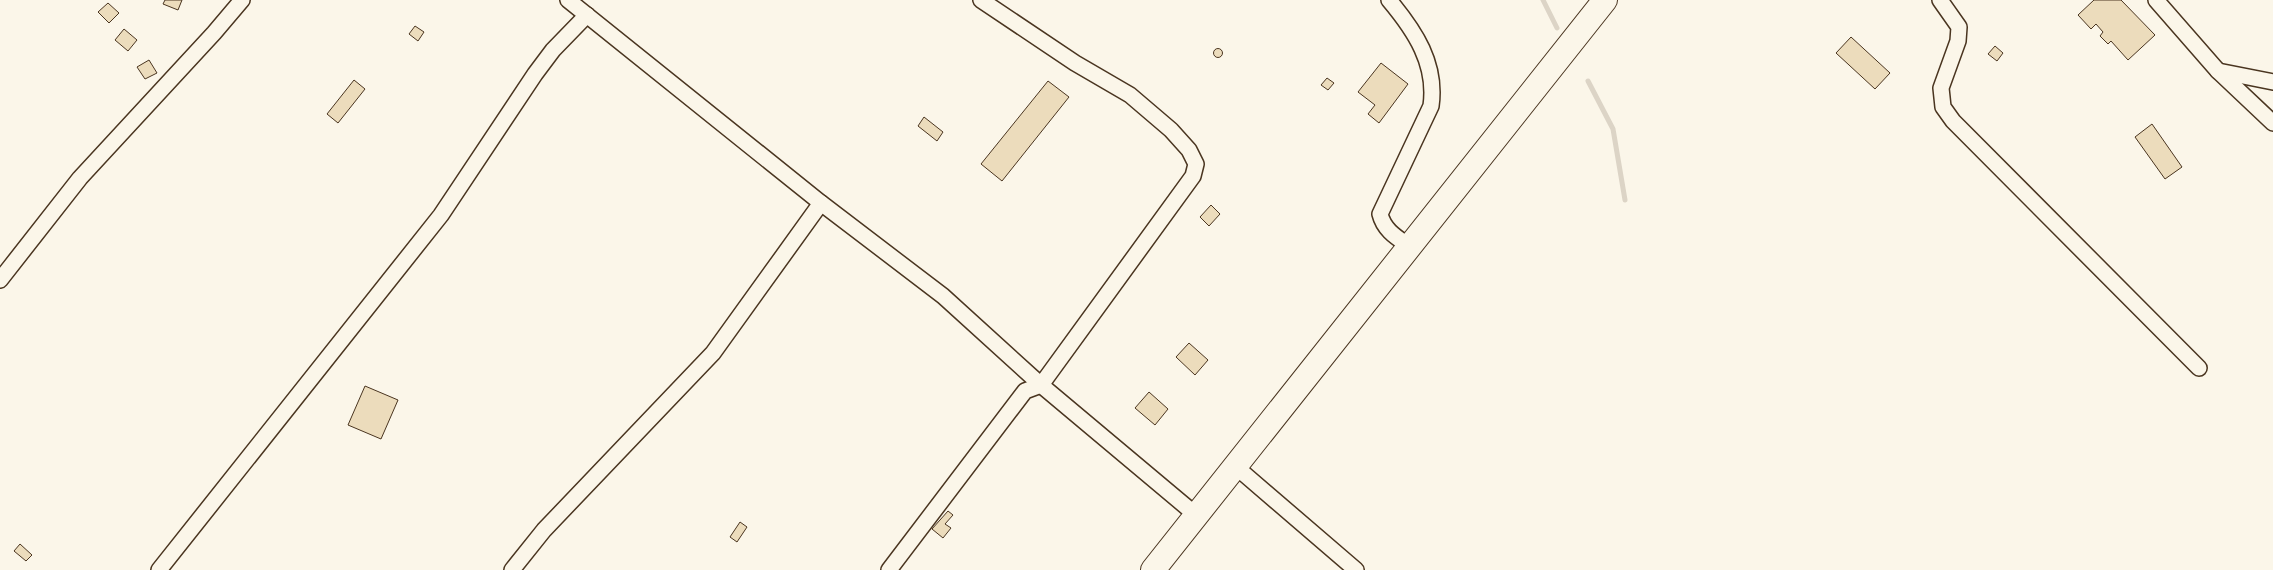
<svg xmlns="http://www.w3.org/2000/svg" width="2273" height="570" viewBox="0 0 2273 570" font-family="'DM Sans',sans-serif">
	<rect width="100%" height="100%" fill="#fbf6e9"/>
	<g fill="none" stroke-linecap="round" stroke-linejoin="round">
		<g stroke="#dcd4c6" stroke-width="5">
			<polyline points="1543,0 1557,28"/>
			<polyline points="1588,81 1613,129 1625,200"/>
		</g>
	</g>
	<g fill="#ecdcbc" stroke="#4a3520">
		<polygon points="165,0 182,0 178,10 163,4"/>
		<polygon points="2094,0 2121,0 2155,35 2128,60 2111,41 2108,44 2100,36 2103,32 2096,24 2091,29 2078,15"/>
		<polygon points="108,3 119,13 109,23 98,12"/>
		<polygon points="415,26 424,32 418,41 409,34"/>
		<polygon points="124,29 137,40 128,51 115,40"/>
		<polygon points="1851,37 1890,73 1875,89 1836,53"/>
		<polygon points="1995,46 2003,53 1997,61 1988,54"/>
		<circle cx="1218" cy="53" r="4.5"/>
		<polygon points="149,60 157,73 145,79 137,67"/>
		<polygon points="1381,63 1408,84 1379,123 1368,114 1375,105 1358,92"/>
		<polygon points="1327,78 1334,83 1328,90 1321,85"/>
		<polygon points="354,80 365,89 338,123 327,114"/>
		<polygon points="1048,81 1069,97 1002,181 981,164"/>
		<polygon points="924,117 943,132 937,141 918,126"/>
		<polygon points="2152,124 2182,167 2165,179 2135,137"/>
		<polygon points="1211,205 1220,214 1209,226 1200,217"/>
		<polygon points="1189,343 1208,360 1195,375 1176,357"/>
		<polygon points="365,386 398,400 381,439 348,425"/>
		<polygon points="1149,392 1168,409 1155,425 1135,408"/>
		<polygon points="948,511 953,515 945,524 951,528 943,538 932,529"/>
		<polygon points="740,522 747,527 737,542 730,537"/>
		<polygon points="20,544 32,555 26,561 14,551"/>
	</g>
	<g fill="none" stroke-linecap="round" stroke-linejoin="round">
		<defs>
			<g id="street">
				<polyline points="568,0 821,203 943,296 1041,385 1196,515"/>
				<path d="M1389 0C1415 31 1437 64 1431 106L1380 214C1384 230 1396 237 1409 246"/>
				<polyline points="1940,0 1959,27 1958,41 1941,88 1943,107 1953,121 2199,368"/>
				<polyline points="2156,0 2218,71 2273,123"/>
				<polyline points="2218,71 2273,82"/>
				<polyline points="0,280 80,178 214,33 242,0"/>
				<polyline points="1235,466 1356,570"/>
				<polyline points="159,570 441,215 535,74 553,50 587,15"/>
				<polyline points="512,570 544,530 713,353 821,203"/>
				<polyline points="889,570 1025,391 1041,385 1193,176 1196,164 1189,150 1171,130 1130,95 1075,63 981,0"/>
			</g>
			<polyline id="primary" points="1153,570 1605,0"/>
		</defs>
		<use href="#street" stroke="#4a3520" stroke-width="18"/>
		<use href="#primary" stroke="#4a3520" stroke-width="26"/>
		<use href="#street" stroke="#fbf6e9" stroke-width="15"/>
		<use href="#primary" stroke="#fbf6e9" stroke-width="24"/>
	</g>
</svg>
